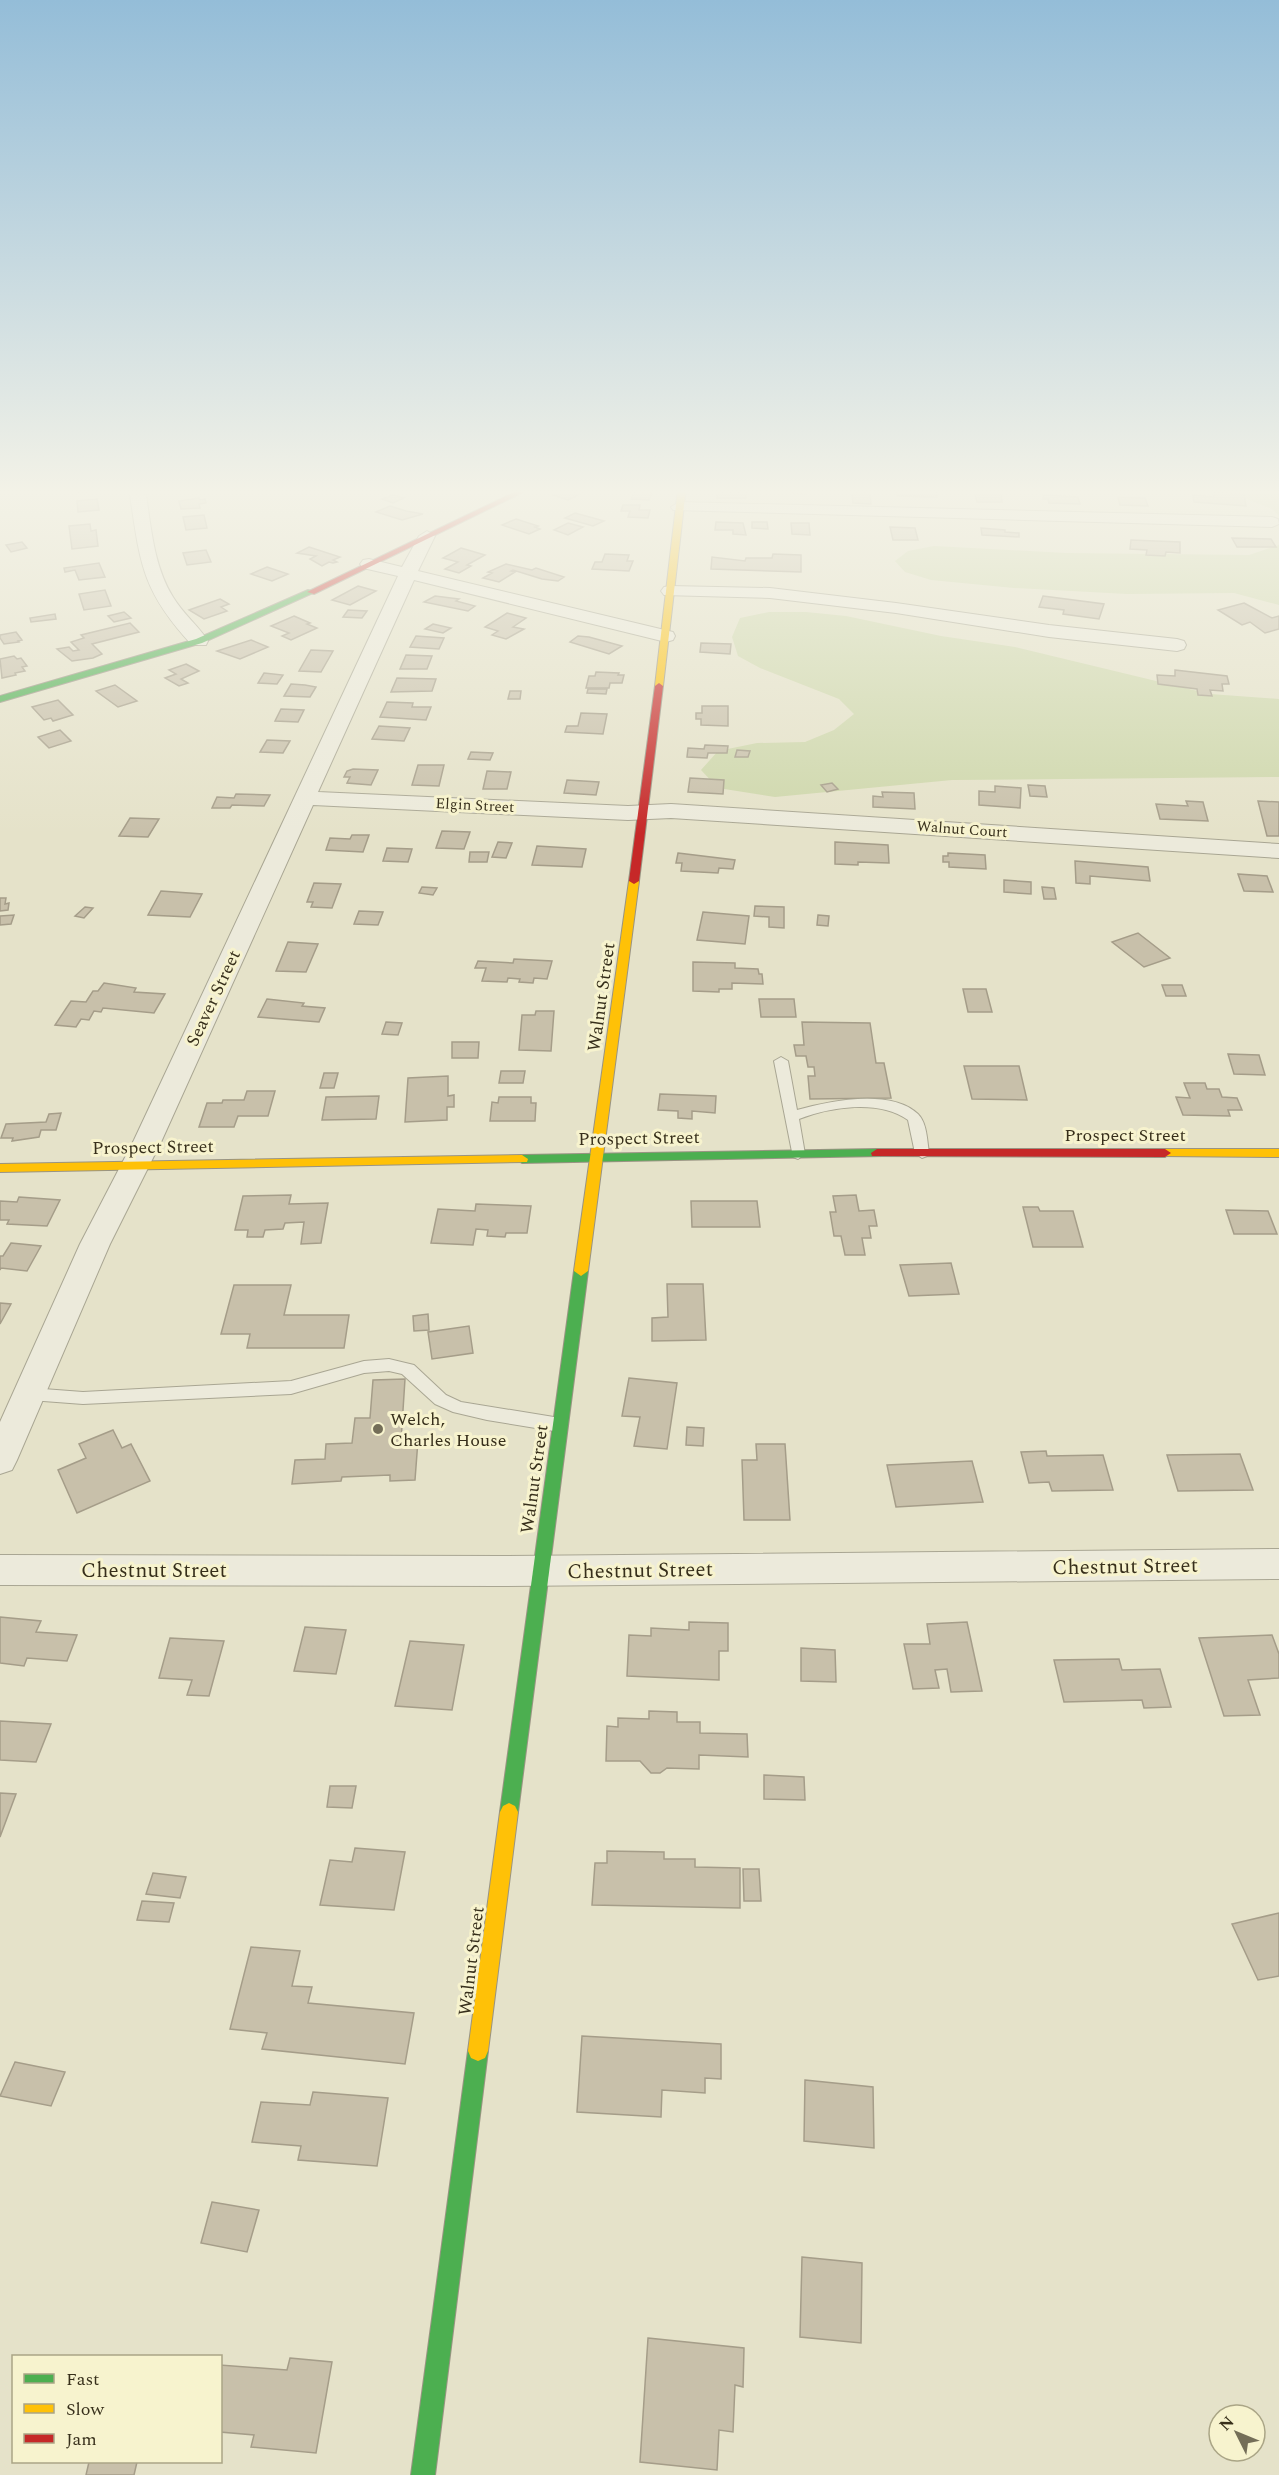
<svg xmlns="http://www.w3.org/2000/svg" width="1279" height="2475" viewBox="0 0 1279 2475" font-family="Spectral,serif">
	<rect width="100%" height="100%" fill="#e5e2c9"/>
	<g fill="#ced7ab">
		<polygon points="1219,488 1279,488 1279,516 1272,509"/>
		<polygon points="1279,545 1279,605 1234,593 1127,594 1014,588 931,580 905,572 895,561 908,551 934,546 1066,553 1249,555"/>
		<polygon points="769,612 806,612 846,616 941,636 1015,647 1210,694 1279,699 1279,777 952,780 775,797 718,788 701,770 718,751 757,743 805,742 834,730 854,714 839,699 760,668 738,656 732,637 740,618"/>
	</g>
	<g fill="#c8c0aa" stroke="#a59d89" stroke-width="1.5">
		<polygon points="76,488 97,488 97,491 77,493"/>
		<polygon points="584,488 594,491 584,492 568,500 553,495 567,490 574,493"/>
		<polygon points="792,488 808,488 807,494 791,493"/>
		<polygon points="897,488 936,489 937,497 897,496"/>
		<polygon points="632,490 644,491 643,493 652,493 649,500 631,499 634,493 630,493"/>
		<rect x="717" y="492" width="29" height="6"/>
		<polygon points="1214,492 1244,494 1246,506 1194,502 1193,495 1214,497"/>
		<polygon points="852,493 870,493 871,504 853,503"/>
		<polygon points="975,494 1001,494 1002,502 977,502"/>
		<polygon points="393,495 404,498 393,503 382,499"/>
		<polygon points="1043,495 1078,497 1080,504 1049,503 1048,499 1043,499"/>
		<polygon points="1118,497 1145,498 1148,506 1120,505"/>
		<polygon points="199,498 200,500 205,499 206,503 199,504 200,508 181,509 179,501"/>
		<polygon points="97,499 99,510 78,512 77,501"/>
		<polygon points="623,505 640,505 639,510 650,510 648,518 628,517 630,511 621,511"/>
		<polygon points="390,506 406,511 423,514 402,520 376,512"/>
		<polygon points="575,513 604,521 593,526 565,518"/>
		<polygon points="204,515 207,528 186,530 183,517"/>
		<polygon points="516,519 538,526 535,527 540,529 529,534 502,525"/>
		<polygon points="716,522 743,523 746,535 733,534 733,530 715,530"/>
		<polygon points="752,522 767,522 768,529 752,528"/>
		<polygon points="568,523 583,527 568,535 554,530"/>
		<polygon points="791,523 809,523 810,535 792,534"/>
		<polygon points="90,524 91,531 96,530 98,546 72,549 69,526"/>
		<polygon points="890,527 915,528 918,540 893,540"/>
		<polygon points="981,528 1005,530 1005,532 1019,533 1019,537 982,535"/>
		<polygon points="1232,538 1271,539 1276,547 1237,547"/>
		<polygon points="1131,540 1180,542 1180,553 1166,552 1165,556 1146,555 1147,550 1130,549"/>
		<polygon points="22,542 27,548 11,552 6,545"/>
		<polygon points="309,547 340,557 333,560 337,562 333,563 329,562 322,566 310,559 316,556 297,553"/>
		<polygon points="461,548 485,555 467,565 471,566 459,573 445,569 458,562 443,558"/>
		<polygon points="206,550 211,562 187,565 183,553"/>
		<polygon points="605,554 629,555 627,561 633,561 629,571 592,569 595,562 602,562"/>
		<polygon points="773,554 801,555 801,572 711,569 712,557 745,561 746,558 772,558"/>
		<polygon points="99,563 105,577 79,580 75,570 65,572 64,568"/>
		<polygon points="506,564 532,570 536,568 564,577 558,581 542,579 513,570 511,571 515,572 499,582 483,578 492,573 488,572"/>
		<polygon points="267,567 288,574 272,581 251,574"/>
		<polygon points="358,586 376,591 350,605 332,600"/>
		<polygon points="105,590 111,606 84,610 79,594"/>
		<polygon points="435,596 459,599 456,601 475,606 468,611 424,602"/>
		<polygon points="1043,596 1104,604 1099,619 1063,614 1064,610 1039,607"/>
		<polygon points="220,599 229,604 221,607 227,611 204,619 189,610"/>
		<polygon points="1244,603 1272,618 1279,616 1279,629 1265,633 1250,622 1242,625 1218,610"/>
		<polygon points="348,610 367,611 362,618 343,617"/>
		<polygon points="124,612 131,618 114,622 108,616"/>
		<polygon points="507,613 526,618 513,627 524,629 506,639 492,635 498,631 485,627"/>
		<polygon points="55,614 56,619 31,622 30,618"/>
		<polygon points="294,616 310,623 307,624 317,628 291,640 282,636 289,633 271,626"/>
		<polygon points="130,623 139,632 92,644 102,654 93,658 72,661 57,649 69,647 73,651 79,650 71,642 84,638 81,635"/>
		<polygon points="433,624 451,628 443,633 425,629"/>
		<polygon points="16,632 22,640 18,641 19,642 4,644 0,638 0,635"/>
		<polygon points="416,636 444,638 439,649 410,647"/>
		<polygon points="578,636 589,637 622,646 609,654 570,642"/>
		<polygon points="251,640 268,647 240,659 217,651"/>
		<polygon points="701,643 731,644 730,654 700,652"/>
		<polygon points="311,650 333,651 321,672 299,671"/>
		<polygon points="406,655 432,656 427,669 400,669"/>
		<polygon points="14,656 17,659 21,658 27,666 22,667 25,671 15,673 16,675 2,678 0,659"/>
		<polygon points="186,664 199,671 181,679 188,683 179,686 165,678 176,674 169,670"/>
		<polygon points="1175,670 1227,676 1229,684 1222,684 1223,691 1210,690 1212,696 1198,695 1197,689 1158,684 1157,675 1175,676"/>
		<polygon points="596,672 619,673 618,675 624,675 622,683 610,683 609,688 586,688 589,676 595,676"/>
		<polygon points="264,673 283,675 277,684 258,683"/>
		<polygon points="397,678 436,679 432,691 391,692"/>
		<polygon points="291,684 305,685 316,687 310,697 284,696"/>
		<polygon points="115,685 137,701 118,707 96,691"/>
		<polygon points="588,689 607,689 606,694 587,693"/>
		<polygon points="510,691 521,691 520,699 508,699"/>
		<polygon points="58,700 73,715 53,721 51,718 44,720 32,707"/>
		<polygon points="387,702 413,703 412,707 431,707 426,720 380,717"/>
		<polygon points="702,706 728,706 728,726 701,725 701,719 696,719 696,713 702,713"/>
		<polygon points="281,709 304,710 298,722 275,721"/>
		<polygon points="581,713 607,714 603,734 565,732 567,726 578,726"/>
		<polygon points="379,726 410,728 404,741 372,739"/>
		<polygon points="60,730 71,741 49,748 38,737"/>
		<polygon points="267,740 290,741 283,753 260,752"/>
		<polygon points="705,745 728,746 727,753 708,753 707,758 687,757 688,748 704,749"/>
		<polygon points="737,750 750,751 748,757 735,757"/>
		<polygon points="471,752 493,753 490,760 468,759"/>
		<polygon points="418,765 444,765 439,786 412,785"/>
		<polygon points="353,769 378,770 371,785 347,783 350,777 344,777 347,771"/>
		<polygon points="487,771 511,772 507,789 483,789"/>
		<polygon points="690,778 724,780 723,794 688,792"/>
		<polygon points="567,780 599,782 596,795 564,793"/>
		<polygon points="832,783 838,789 827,792 821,785"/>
		<polygon points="1028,785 1045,786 1047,797 1030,796"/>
		<polygon points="995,786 1021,788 1020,808 979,805 979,791 995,792"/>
		<polygon points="882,792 914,793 915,809 873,807 873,796 883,797"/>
		<polygon points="236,794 270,795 264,806 232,805 230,808 212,808 217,797 234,798"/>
		<polygon points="1186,801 1203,802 1208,821 1160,819 1156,804 1188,806"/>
		<polygon points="1258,801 1279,802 1279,836 1267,836"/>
		<polygon points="130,818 159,819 148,837 119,836"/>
		<polygon points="442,831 470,832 464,849 436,848"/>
		<polygon points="352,835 369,835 363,852 326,850 330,838 350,839"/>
		<polygon points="498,842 512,843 506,858 492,857"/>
		<polygon points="835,842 888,845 889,863 858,862 858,865 835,864"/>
		<polygon points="537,846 586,849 582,867 532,865"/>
		<polygon points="387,848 412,849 408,862 383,861"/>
		<polygon points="470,852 489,852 487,862 469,862"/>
		<polygon points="678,853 735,860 733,869 719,868 718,873 681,871 682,863 676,863"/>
		<polygon points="948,853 985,855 986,869 949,867 949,862 943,862 943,856 948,856"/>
		<polygon points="1075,861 1148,867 1150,881 1090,876 1090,884 1076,883"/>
		<polygon points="1238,874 1267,876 1273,892 1244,891"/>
		<polygon points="1004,880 1031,882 1031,894 1004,892"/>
		<polygon points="314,883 341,884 332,908 311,907 313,902 307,902"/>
		<polygon points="422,887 437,888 433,895 419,893"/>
		<polygon points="1042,887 1054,888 1056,899 1044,899"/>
		<polygon points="161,891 202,894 190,917 148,915"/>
		<polygon points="0,898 6,898 5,904 9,903 8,910 0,911"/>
		<polygon points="755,906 784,907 784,928 769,927 769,917 754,916"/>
		<polygon points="85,907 93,908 84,918 75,916"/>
		<polygon points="359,911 383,912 378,925 354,924"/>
		<polygon points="703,912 749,916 745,944 697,940"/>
		<polygon points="14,915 11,924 0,925 0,916"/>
		<polygon points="818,915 829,916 828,926 817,925"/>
		<polygon points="1138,933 1170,958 1144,967 1112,942"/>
		<polygon points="288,942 318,944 306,972 276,971"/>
		<polygon points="514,959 552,961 547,979 534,978 533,983 519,982 520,979 508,978 507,982 482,981 486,968 475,968 478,961 513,963"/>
		<polygon points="693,962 735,963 735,968 758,969 759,974 762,974 763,984 732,983 732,989 719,989 719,992 693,991"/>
		<polygon points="104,983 136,988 134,992 165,994 154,1013 103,1008 101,1012 94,1011 89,1020 81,1019 76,1027 55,1025 71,1001 86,1002 93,991 98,991"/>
		<polygon points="1162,985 1182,985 1186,996 1166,996"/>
		<polygon points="963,989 986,989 992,1012 968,1012"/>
		<polygon points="267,999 304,1003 302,1006 325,1008 319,1022 258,1017"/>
		<polygon points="759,999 794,999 796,1017 761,1017"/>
		<polygon points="536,1011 554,1011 551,1051 519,1050 522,1015 535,1015"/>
		<polygon points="386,1022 402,1023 398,1035 382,1034"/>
		<polygon points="802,1022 870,1023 876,1063 884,1063 891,1098 810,1099 808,1076 815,1076 814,1067 808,1067 806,1056 796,1056 794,1045 804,1045"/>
		<polygon points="452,1042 479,1042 478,1058 452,1058"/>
		<polygon points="1228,1054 1259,1055 1265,1075 1234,1074"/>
		<polygon points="964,1066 1019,1066 1027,1100 972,1099"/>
		<polygon points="501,1071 525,1071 523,1083 499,1083"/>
		<polygon points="324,1073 338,1073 334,1088 320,1088"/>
		<polygon points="448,1076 448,1096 454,1095 454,1107 447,1107 447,1120 405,1122 408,1078"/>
		<polygon points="1184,1083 1205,1083 1207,1089 1219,1089 1222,1097 1237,1098 1242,1110 1228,1110 1230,1116 1183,1115 1176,1097 1190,1098"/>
		<polygon points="247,1091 275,1091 268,1116 238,1116 234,1127 199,1127 207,1103 222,1103 223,1100 244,1100"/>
		<polygon points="660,1094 716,1096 715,1113 692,1111 692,1119 678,1118 678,1111 658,1110"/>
		<polygon points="379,1096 376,1119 322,1120 326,1097"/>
		<polygon points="499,1097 531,1097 531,1103 536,1103 535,1121 490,1121 492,1102 498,1103"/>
		<polygon points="61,1113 56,1130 41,1130 39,1137 12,1141 13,1138 1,1138 6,1124 46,1122 49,1114"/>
		<polygon points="291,1195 289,1204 328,1203 321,1243 301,1244 304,1222 285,1223 283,1229 265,1230 263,1237 247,1237 248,1230 235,1230 243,1196"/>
		<polygon points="856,1195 859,1211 874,1210 877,1226 869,1226 871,1238 862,1238 865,1255 845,1255 841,1236 834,1236 830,1212 836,1212 833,1196"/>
		<polygon points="19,1197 60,1200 47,1226 7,1224 9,1220 0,1220 0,1201 17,1202"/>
		<polygon points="691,1201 757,1201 760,1227 692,1227"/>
		<polygon points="476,1204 531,1206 527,1233 506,1233 505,1237 487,1236 488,1230 476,1229 473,1245 431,1243 438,1209 475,1211"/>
		<polygon points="1023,1207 1038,1207 1040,1211 1073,1211 1083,1247 1033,1247"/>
		<polygon points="1226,1210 1268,1211 1277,1234 1234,1234"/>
		<polygon points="11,1243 41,1246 27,1271 1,1268 0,1270 0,1256 3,1256"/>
		<polygon points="951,1263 959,1294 909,1296 900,1265"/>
		<polygon points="667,1284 703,1284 706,1340 652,1341 652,1318 668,1317"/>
		<polygon points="234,1285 291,1285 284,1315 349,1315 344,1348 247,1348 250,1334 221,1334"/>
		<polygon points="0,1303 11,1304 0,1324"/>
		<polygon points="428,1314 429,1330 414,1331 413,1316"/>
		<polygon points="469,1326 473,1353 432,1359 428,1332"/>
		<polygon points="629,1378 677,1383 667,1449 634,1446 640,1417 622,1416"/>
		<polygon points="405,1379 401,1441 418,1440 415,1480 390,1481 390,1475 342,1477 341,1481 292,1484 295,1460 325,1459 326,1444 352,1443 355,1418 370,1418 373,1380"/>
		<polygon points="687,1427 704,1428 703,1446 686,1445"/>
		<polygon points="113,1430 122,1448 131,1444 150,1481 77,1513 58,1470 86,1458 79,1444"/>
		<polygon points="756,1444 785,1444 790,1520 744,1520 742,1460 757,1460"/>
		<polygon points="1046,1451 1047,1456 1103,1455 1113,1490 1052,1491 1049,1482 1029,1483 1021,1452"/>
		<polygon points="1240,1454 1253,1490 1178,1491 1167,1455"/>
		<polygon points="972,1461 983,1502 896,1507 887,1465"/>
		<polygon points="0,1617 41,1621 36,1632 77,1635 67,1661 27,1658 24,1666 0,1663"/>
		<polygon points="689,1622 728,1623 728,1651 719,1651 719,1680 627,1676 629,1635 651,1636 651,1628 689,1630"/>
		<polygon points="967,1622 982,1691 951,1692 947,1669 935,1670 939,1688 913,1689 904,1644 930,1644 927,1624"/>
		<polygon points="305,1627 346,1630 336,1674 294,1671"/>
		<polygon points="1272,1635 1279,1654 1279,1678 1248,1680 1260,1715 1224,1716 1199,1638"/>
		<polygon points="170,1638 224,1641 209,1696 187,1695 192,1680 159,1678"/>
		<polygon points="410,1641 464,1645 452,1710 395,1706"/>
		<polygon points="801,1648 835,1650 836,1682 801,1681"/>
		<polygon points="1119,1659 1122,1670 1160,1669 1171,1707 1144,1708 1142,1700 1064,1702 1054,1660"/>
		<polygon points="649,1711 677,1712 677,1722 700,1722 700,1733 747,1734 748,1757 699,1755 699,1769 667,1768 660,1773 651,1773 640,1761 606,1761 607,1726 618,1727 618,1718 649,1719"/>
		<polygon points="0,1721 51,1724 36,1762 0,1760"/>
		<polygon points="764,1775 804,1777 805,1800 764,1799"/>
		<polygon points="330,1786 356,1786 352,1808 327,1807"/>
		<polygon points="0,1793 16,1794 0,1837"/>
		<polygon points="355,1848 405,1852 394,1910 320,1905 330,1860 352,1862"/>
		<polygon points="607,1851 664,1852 664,1859 695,1859 695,1867 740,1868 740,1908 592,1905 595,1863 607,1863"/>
		<polygon points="743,1869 759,1869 761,1901 744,1901"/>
		<polygon points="153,1873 186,1877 180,1898 146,1894"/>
		<polygon points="142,1901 174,1903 169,1922 137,1920"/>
		<polygon points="1279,1913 1279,1976 1258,1980 1232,1924"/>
		<polygon points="251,1947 300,1951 292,1986 312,1987 308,2003 414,2013 405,2064 262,2049 267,2033 230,2029"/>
		<polygon points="582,2036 721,2044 721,2079 705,2078 705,2093 662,2090 661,2117 577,2112"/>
		<polygon points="15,2062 65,2072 51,2106 0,2096"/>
		<polygon points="805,2080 873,2087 874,2148 804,2141"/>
		<polygon points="313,2092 388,2098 377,2166 298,2160 301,2146 252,2142 261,2102 310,2105"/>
		<polygon points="212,2202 259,2210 247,2252 201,2243"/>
		<polygon points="802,2257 862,2263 861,2343 800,2337"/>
		<polygon points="648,2338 744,2348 743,2387 735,2385 733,2432 719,2430 717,2470 640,2462"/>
		<polygon points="290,2358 332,2362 316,2453 251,2447 254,2435 220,2432 220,2365 287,2370"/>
		<polygon points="89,2462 137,2462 134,2475 86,2475"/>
	</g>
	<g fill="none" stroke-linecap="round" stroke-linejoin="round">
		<defs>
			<g id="lane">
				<path d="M781 1057 788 1061 797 1110C828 1101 891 1088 918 1114 927 1123 927 1140 929 1153L927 1156 922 1158 915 1153 908 1120C879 1099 831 1107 799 1119L805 1154 798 1159 793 1157 774 1061Z"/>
				<polygon points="389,1359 414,1365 446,1395 461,1402 560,1418 566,1420 568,1425 566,1430 560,1432 487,1420 453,1412 435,1404 402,1374 389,1371 364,1373 291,1394 83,1404 30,1400 24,1398 22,1394 24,1390 30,1388 83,1392 291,1381 364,1361"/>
			</g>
			<g id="street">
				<path d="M129 488H145C151 525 153 565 173 597 183 614 198 625 208 641L206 645H192C140 589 140 561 129 488Z"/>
				<polygon points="679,502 1272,517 1278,519 1279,524 1272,527 673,510 671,507"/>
				<polygon points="427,531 435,536 418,571 673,632 675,636 673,640 666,642 414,580 318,792 628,806 671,804 1279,844 1279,858 671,818 628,820 313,805 162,1140 110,1244 17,1460 12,1470 0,1474 0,1422 80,1244 134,1140 398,576 363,568 360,564 363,560 369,559 402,567 419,536"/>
				<polygon points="670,586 770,588 896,603 1049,625 1177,639 1184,641 1186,645 1184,649 1177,651 1049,637 896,613 770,598 664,595 661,591 664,587"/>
				<polygon points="1279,1549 1279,1579 504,1586 0,1585 0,1555 504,1556"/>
			</g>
			<g id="fast">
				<polygon points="308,590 315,592 202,643 0,702 0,696 196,639"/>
				<polygon points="877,1149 883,1153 882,1156 522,1163 516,1159 522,1155"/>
				<polygon points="581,1266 588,1271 518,1812 515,1818 509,1821 503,1818 500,1812 574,1271"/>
				<polygon points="478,2041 485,2044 488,2051 435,2475 411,2475 468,2051 471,2044"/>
			</g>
			<g id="slow">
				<polygon points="678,488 686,488 663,686 659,689 655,686"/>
				<polygon points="634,878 639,881 588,1271 581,1276 574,1271 629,881"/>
				<polygon points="1165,1149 1279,1149 1279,1157 1160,1156 1159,1153"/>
				<polygon points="522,1155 528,1159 527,1162 0,1172 0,1164"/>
				<polygon points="509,1803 515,1806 518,1812 488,2051 485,2058 478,2061 471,2058 468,2051 500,1812 503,1806"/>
			</g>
			<g id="jam">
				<polygon points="523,488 532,488 314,594 307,592"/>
				<polygon points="659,683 663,686 639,881 634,884 629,881 655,686"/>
				<polygon points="877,1149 1165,1149 1171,1153 1165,1157 872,1156 871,1153"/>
			</g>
		</defs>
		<use href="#lane" stroke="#a9a693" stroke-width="2"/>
		<use href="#street" stroke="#a9a693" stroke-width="2"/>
		<use href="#fast" stroke="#999483" stroke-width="2"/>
		<use href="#slow" stroke="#999483" stroke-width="2"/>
		<use href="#jam" stroke="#999483" stroke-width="2"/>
		<use href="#lane" fill="#eceadb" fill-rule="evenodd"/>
		<use href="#street" fill="#eceadb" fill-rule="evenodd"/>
		<use href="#fast" fill="#4caf50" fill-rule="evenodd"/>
		<use href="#slow" fill="#ffc107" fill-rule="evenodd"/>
		<use href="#jam" fill="#c62828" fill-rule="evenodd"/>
	</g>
	<linearGradient id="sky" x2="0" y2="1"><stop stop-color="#94bdd8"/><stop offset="0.59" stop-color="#f3f2e7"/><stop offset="1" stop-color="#f3f2e7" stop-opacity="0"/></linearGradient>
	<rect width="1279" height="834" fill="url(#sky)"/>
	<circle fill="#746e58" stroke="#f7f3ce" stroke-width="2" cx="378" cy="1429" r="6"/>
	<g text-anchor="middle" stroke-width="6" stroke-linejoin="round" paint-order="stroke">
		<g font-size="15" fill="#372f1b" stroke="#f7f3ce">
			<text transform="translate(475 805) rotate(3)" y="5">Elgin Street</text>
			<text transform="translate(962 829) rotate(4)" y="5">Walnut Court</text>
		</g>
		<g font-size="18" fill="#372f1b" stroke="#f7f3ce">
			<text transform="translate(601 997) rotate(-82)" y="6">Walnut Street</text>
			<text transform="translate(213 998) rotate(-65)" y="6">Seaver Street</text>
			<text x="1125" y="1141">Prospect Street</text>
			<text transform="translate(639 1138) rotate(-1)" y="6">Prospect Street</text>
			<text transform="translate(153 1147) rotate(-1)" y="6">Prospect Street</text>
			<text transform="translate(534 1479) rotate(-82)" y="6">Walnut Street</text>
			<text transform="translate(471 1961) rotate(-83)" y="6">Walnut Street</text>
		</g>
		<g font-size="18" fill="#372f1b" stroke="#f7f3ce" text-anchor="start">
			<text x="390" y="1425">Welch,<tspan x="390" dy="21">Charles House</tspan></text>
		</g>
		<g font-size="21" fill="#372f1b" stroke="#f7f3ce">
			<text transform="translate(1125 1566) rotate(-1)" y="7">Chestnut Street</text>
			<text x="154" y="1577">Chestnut Street</text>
			<text transform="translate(640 1570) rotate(-1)" y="7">Chestnut Street</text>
		</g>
	</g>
	<rect x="12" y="2355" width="210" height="108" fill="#f7f3ce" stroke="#aaa586" stroke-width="1.5"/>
	<rect x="24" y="2374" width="30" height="9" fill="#4caf50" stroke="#aaa586" stroke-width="1.5"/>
	<text x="66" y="2385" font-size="18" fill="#372f1b">Fast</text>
	<rect x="24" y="2404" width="30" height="9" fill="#ffc107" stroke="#aaa586" stroke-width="1.5"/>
	<text x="66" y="2415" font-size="18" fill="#372f1b">Slow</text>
	<rect x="24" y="2434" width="30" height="9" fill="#c62828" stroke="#aaa586" stroke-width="1.5"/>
	<text x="66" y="2445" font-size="18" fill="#372f1b">Jam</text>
	<g transform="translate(1237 2433) rotate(313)"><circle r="28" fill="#f7f3ce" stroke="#aaa586" stroke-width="1.5"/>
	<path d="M0-4.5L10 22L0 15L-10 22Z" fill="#746e58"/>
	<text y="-9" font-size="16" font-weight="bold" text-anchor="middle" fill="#372f1b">N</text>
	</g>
</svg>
